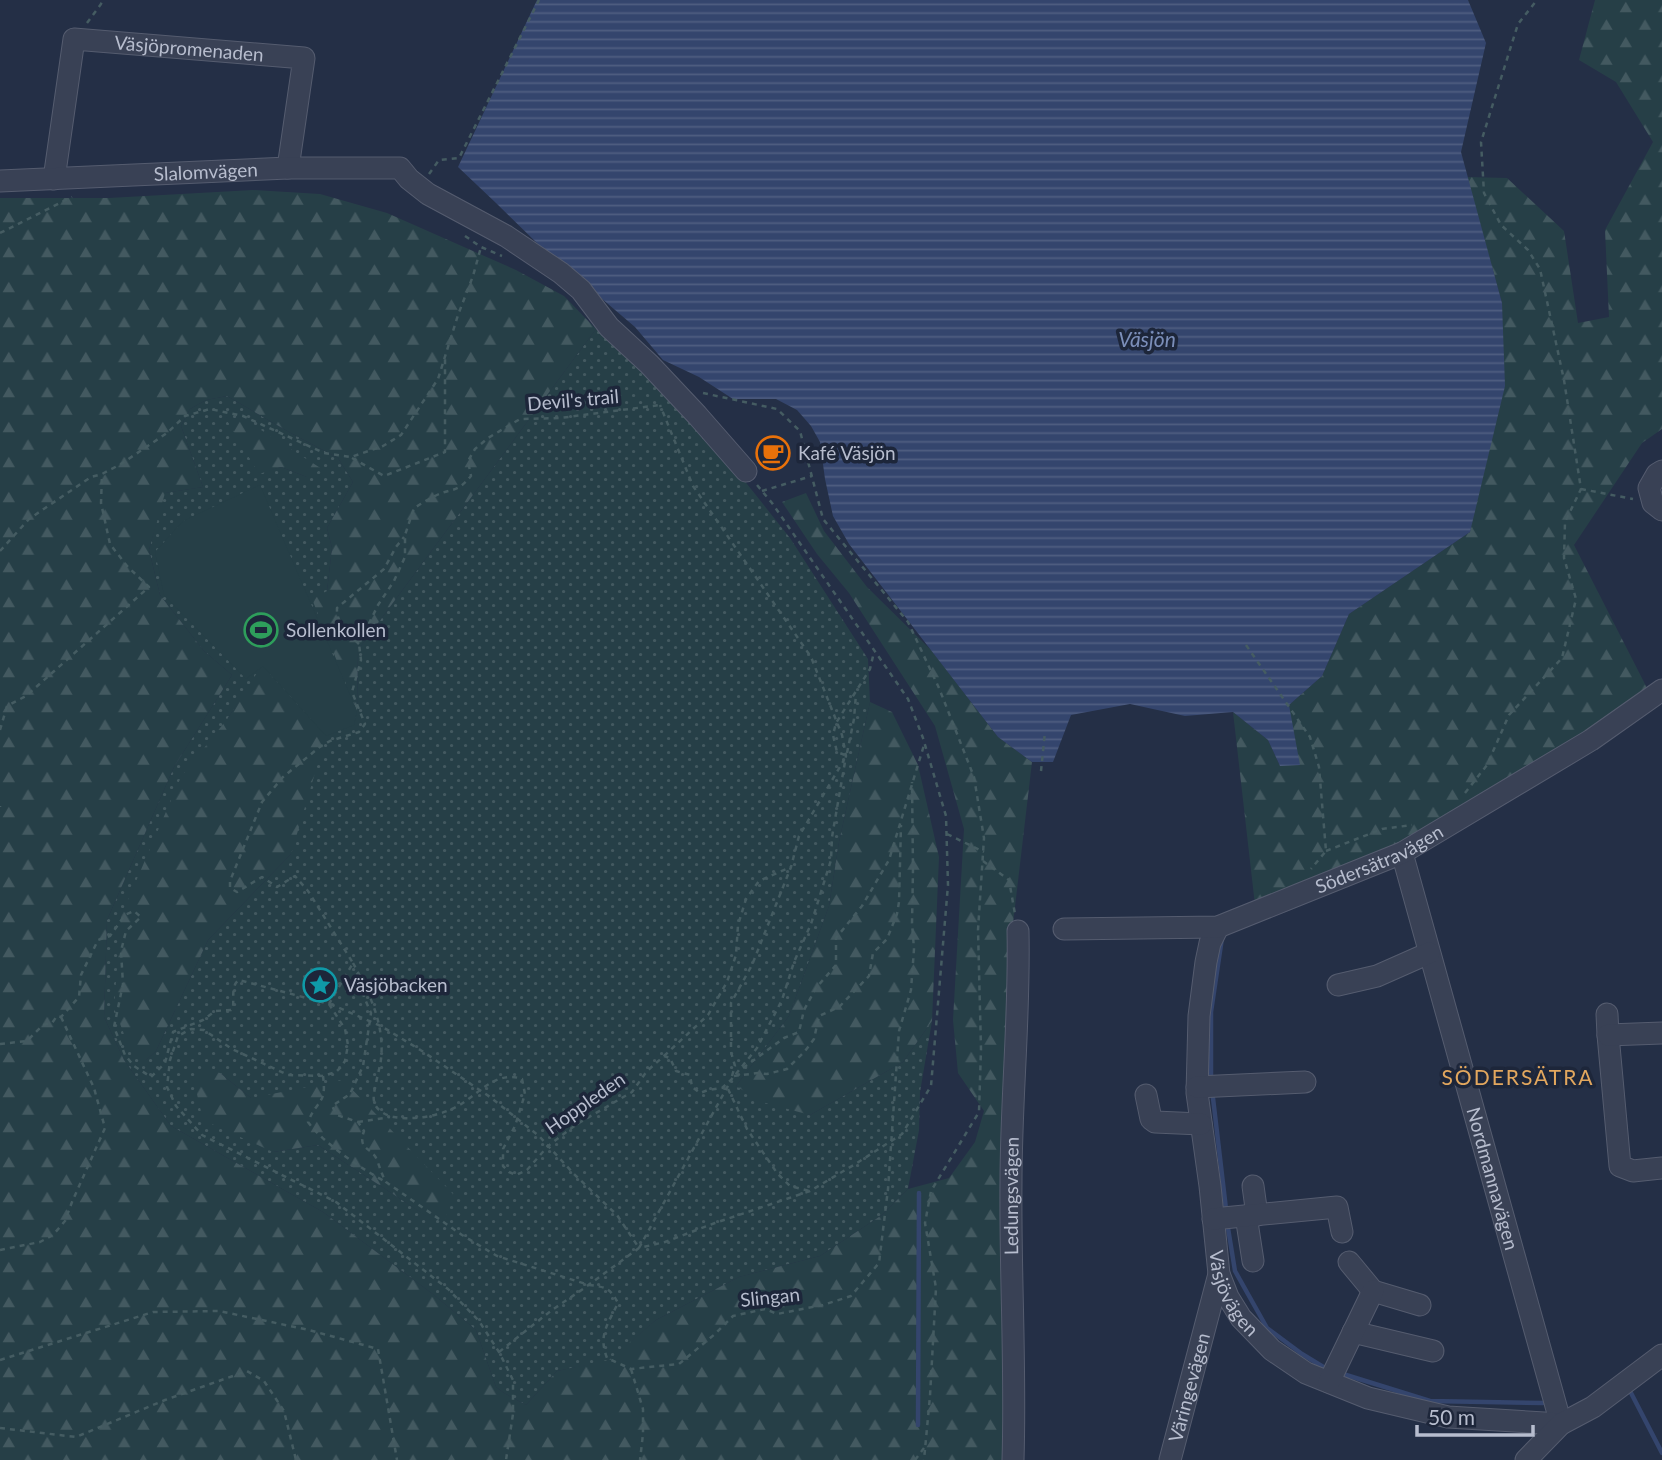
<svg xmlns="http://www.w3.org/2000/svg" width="1662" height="1460" viewBox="0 0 1662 1460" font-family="Lato,sans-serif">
	<defs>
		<pattern id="grass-dots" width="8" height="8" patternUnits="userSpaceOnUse" patternTransform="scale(1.75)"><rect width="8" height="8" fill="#263f47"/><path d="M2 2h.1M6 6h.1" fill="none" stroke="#435960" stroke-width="1.8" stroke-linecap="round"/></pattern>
		<pattern id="forest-firs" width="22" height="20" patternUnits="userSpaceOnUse" patternTransform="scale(1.75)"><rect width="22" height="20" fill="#263f47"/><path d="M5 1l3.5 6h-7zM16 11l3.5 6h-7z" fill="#435960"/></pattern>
		<pattern id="water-rules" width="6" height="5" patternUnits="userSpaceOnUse" patternTransform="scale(1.75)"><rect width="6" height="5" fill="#34456d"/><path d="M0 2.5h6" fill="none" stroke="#4f5e81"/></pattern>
	</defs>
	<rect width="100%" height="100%" fill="#242f46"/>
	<path fill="url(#grass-dots)" fill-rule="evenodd" d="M596 329 651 377 708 435 790 538 868 659 870 702 839 842 829 906 789 1016 736 1086 810 1115 903 1062 932 1021 920 1092 919 1130 908 1189 882 1215 820 1256 739 1277 656 1320 609 1361 557 1371 526 1405 504 1393 496 1387 476 1330 434 1295 323 1212 171 1126 124 1060 104 1017 107 920 174 767 232 675 204 651 160 595 149 550 164 493 203 487 181 426 190 409 206 400 227 396 289 432 338 458 353 482 327 528 332 548 327 591 357 709 358 650ZM226 417 307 477 281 467 259 473ZM263 666 291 854 208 940 156 1051 146 1060 228 718ZM220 1073 251 1098 428 1217 318 1145 273 1152Z"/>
	<g fill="url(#forest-firs)">
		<polygon points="1595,0 1662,0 1662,429 1642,443 1574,545 1647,688 1521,776 1398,843 1255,905 1233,712 1268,740 1280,766 1289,705 1322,676 1349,614 1470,532 1502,303 1467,177 1507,178 1564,231 1578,323 1609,317 1605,230 1653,142 1616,82 1579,60"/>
		<polygon points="253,190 320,194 387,213 516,270 564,296 596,329 358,650 357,711 312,599 327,591 332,548 327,528 353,482 338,458 289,432 227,396 206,400 190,409 181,426 203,487 165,493 149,550 160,595 204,651 232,675 174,767 107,920 104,1017 124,1060 171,1126 323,1212 434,1295 476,1330 496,1387 504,1393 526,1405 557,1371 609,1360 656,1320 739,1277 820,1256 882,1215 908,1189 949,1178 975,1142 984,1111 958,1073 953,1020 964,829 935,726 849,593 817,554 782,502 806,493 824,531 867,587 931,650 998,737 1032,762 1008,966 1004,1460 0,1460 0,198 109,198"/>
		<polygon points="225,417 250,423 322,469 307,477 281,467 259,474"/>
		<polygon points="262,665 326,736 291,854 208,940 156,1051 146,1060 132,1055 114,1008 121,916 181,777 228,718"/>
		<polygon points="870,702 892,712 918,765 939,857 932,1021 903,1062 810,1115 762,1102 736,1086 789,1016 829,906 839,842"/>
		<polygon points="204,1069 220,1073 251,1098 343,1080 453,1194 445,1219 428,1217 318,1145 273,1152 203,1120 193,1077"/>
	</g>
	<polygon fill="#263f47" points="260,485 357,711 354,725 326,736 263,666 246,679 164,595 155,552 183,521"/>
	<polygon fill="url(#water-rules)" points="537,0 1468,0 1486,43 1461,152 1502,303 1505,386 1470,532 1349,614 1322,676 1289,705 1300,765 1280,766 1268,740 1233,712 1185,716 1130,704 1071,715 1053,762 1032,762 998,737 849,544 833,516 825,479 820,442 811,426 797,410 776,399 733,399 699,377 663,360 635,327 540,246 496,203 458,167"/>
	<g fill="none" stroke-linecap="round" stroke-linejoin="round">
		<g stroke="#34456d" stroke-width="4.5">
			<polyline points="1211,1079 1211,1012 1222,938"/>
			<polyline points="1213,1098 1226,1209"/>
			<polyline points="1228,1228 1235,1271 1267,1328 1302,1354 1325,1368"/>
			<polyline points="1343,1374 1430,1401 1543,1403"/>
			<polyline points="1630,1391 1662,1453"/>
			<polyline points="918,1425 919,1193"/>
		</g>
		<defs>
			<g id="minor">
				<path id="s1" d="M54 179 74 39 304 58 288 168"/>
				<path id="s2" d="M0 181 288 168H400L409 179 428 194 506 236 561 273 581 290 609 327 649 364 697 415 746 471"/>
				<polyline points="1662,471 1657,474 1649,488 1653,503 1662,510"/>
				<path id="s3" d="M1402 853 1561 1424"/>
				<path id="s4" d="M1218 927 1210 943 1206 962 1199 1016 1197 1093 1210 1186 1219 1274 1228 1297 1241 1318 1272 1350 1306 1373 1368 1398 1448 1417 1561 1424"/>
				<path id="s5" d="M1064 929 1218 927 1300 894 1402 853 1591 740 1662 690"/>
				<polyline points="1338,985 1377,976 1429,953"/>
				<polyline points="1607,1014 1608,1035 1620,1166 1633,1171 1662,1168"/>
				<polyline points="1608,1035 1662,1033"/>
				<polyline points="1197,1087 1305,1082"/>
				<polyline points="1146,1095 1151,1119 1155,1122 1201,1124"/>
				<polyline points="1253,1186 1257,1215"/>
				<polyline points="1246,1216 1253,1261"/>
				<polyline points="1213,1219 1337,1207 1342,1232"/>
				<polyline points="1349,1262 1373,1291 1420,1305"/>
				<polyline points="1353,1332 1433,1351"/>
				<polyline points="1329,1382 1373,1291"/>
				<path id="s6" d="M1013 1460C1016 1367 1010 1275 1011 1182 1011 1098 1020 1015 1018 931"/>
				<path id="s7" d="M1170 1460 1219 1274"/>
				<polyline points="1526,1460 1561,1424 1593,1407 1662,1355"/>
			</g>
		</defs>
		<use href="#minor" stroke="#555c6f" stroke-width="23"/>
		<g stroke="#455c62" stroke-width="2.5" stroke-dasharray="5 5" stroke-linecap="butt">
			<polyline points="87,23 101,4 102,0"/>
			<polyline points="429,174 439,160 459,158 539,0"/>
			<polyline points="0,233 72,197"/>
			<polyline points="465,236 481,247 502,256"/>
			<polyline points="703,393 777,409 800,431 823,519 908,622 939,688 974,777 984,838 978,930 981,1049 979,1112 931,1191 925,1223 936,1288 930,1396 924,1460"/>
			<polyline points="352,458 384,476 445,452 445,358"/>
			<polyline points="1581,489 1633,499"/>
			<polyline points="762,491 812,476"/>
			<polyline points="0,551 29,519 91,477 102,474 121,464 167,433 185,416 210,409 243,416 324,453 351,457 383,446 401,435 438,379 458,315 473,276 481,247"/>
			<path d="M359 644C349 634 336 623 337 608L384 569 396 547 404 537"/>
			<polyline points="1246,645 1310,737 1319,767 1326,851 1311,869"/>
			<polyline points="0,730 7,706 26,696 149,587 127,566 110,544 101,503 102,474"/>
			<polyline points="847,753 854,719 856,694"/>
			<polyline points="845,755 837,752 833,735 836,723 870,669 874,652"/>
			<polyline points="1041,771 1045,732"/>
			<polyline points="1465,793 1487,765 1509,715 1562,658 1576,599 1564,558 1565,522 1581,489 1564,380 1540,269 1528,250 1501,225 1484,193 1481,142 1518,24 1537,0"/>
			<polyline points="0,806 0,807"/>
			<polyline points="947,834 984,852"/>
			<polyline points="1326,851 1382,829 1412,825"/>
			<polyline points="983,861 1009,880 1015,914"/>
			<path d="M353 963C369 992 385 1025 381 1059 380 1069 372 1094 374 1101 375 1110 387 1116 394 1117 413 1120 434 1117 452 1109 475 1099 494 1069 522 1079L525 1094 515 1126 503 1149V1166L509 1172 516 1175 527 1170 548 1146 577 1124 632 1092 647 1071 664 1056 670 1058 676 1071 690 1075 692 1087 700 1093 708 1090 722 1088 731 1080 757 1048 782 1000 794 962 811 924 831 860 832 837 846 756 842 735 811 657 693 486 660 405"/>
			<path d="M357 973 364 997 371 1013 363 1066 350 1094 332 1106 337 1115 358 1122 364 1131C357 1150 372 1147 377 1160 380 1168 382 1175 386 1182L462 1235 497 1256 589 1285C606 1287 610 1288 618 1303 608 1324 598 1335 607 1358L631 1369 679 1364 715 1334 733 1316 765 1309 777 1314 823 1305 851 1296 879 1263 888 1189 899 1031 911 990 914 949 912 923 913 869 912 782"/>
			<polyline points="329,1004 345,1029 348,1045 345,1061 341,1067 336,1072 323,1076 288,1075 232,1049 204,1030 191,1029 178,1036 170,1060 167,1087 176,1106 202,1135 336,1202 448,1289 479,1321 499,1352 513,1380 513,1414 506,1460"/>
			<polyline points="330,1004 381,1026 422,1051 490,1097 539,1136 574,1174 617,1215 639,1248"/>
			<path d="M0 1044 27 1041 43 1025 52 1023 57 1016 61 1017 79 997 81 975 98 940 110 936 125 915 134 911 141 917 126 931 121 951 123 984 114 1027 125 1055 134 1066 151 1077 165 1063 173 1032 203 1020 215 1011 231 1010 233 1007C234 998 231 985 239 980L329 1004 353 963 308 891 295 876 277 887 262 877 237 892 230 888V881L262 802 283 777 321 746 330 741 359 732 365 724 352 692 361 660 359 644 378 605 394 581 405 557V535L414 508C421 504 428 499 435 496 453 487 456 494 471 476L468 461 475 449 488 438 520 419 560 418 660 405"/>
			<polyline points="664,1056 708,1015 727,982 736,955 738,925 746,899 759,881 791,867"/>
			<polyline points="743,1068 784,1038 799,1032 804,1010 816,988 836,965 836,938 862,906 889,860 924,745"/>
			<path d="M323 1076C327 1105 317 1099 308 1122 323 1143 363 1170 386 1182"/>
			<polyline points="732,1076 735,1066 731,1052 731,1003 752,965 791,867 799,836 844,760"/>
			<polyline points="734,1076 758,1073 767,1074 787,1069 805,1051 814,1039 819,1016 839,1007 869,976 873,953 887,939 897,914 899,902 901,825"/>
			<polyline points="728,1089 747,1129 777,1173 790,1186 810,1191"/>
			<polyline points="358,1122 390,1117"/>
			<polyline points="639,1248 730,1082"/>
			<polyline points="0,1250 40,1242 53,1235 65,1221 72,1202 105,1128 94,1088 61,1017"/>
			<polyline points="499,1352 552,1310 583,1289 639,1248 665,1242 715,1223 810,1191 857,1163 902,1134 931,1086 948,885 946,816 923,738 908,699 772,503 757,485"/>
			<polyline points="0,1360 153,1312 219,1311 309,1330 378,1349 397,1460"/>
			<polyline points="631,1369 643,1409 643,1434 640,1460"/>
			<polyline points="0,1428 76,1437 165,1400 247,1371 264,1381 284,1411 296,1460"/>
			<polyline points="915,1460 924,1448"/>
		</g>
		<use href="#minor" stroke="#394155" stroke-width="21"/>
	</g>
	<defs>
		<symbol id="cafe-ring" viewBox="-11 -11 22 22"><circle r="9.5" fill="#1d263a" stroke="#e8710a" stroke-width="1.5"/><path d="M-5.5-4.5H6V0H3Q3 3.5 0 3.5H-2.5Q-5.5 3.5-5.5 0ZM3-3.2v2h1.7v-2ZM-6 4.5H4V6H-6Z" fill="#e8710a"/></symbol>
		<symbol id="stadium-ring" viewBox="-11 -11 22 22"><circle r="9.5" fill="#1d263a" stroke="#2e9e5b" stroke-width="1.5"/><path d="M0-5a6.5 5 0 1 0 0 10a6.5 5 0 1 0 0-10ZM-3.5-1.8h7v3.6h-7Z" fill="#2e9e5b"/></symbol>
		<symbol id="sight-ring" viewBox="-11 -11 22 22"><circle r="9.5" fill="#1d263a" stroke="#0f9aa8" stroke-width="1.5"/><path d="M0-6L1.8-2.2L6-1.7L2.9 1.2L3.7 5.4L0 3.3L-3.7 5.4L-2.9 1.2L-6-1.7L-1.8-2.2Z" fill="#0f9aa8"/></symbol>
	</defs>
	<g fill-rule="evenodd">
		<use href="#cafe-ring" x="754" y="434" width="38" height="38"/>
		<use href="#stadium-ring" x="242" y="611" width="38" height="38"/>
		<use href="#sight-ring" x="301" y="966" width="38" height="38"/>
	</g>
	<g text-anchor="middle" stroke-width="7" stroke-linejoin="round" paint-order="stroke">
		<g font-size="19" fill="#b7bdce" stroke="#1d263a">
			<text dy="7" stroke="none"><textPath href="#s1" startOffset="257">Väsjöpromenaden</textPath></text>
			<text dy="7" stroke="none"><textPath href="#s2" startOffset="206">Slalomvägen</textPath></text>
			<text transform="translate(573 400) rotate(-5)" y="7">Devil's trail</text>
			<text dy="7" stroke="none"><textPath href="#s5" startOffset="329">Södersätravägen</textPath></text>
			<text transform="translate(585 1103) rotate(-35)" y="7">Hoppleden</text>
			<text dy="7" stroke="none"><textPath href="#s3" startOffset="338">Nordmannavägen</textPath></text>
			<text dy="7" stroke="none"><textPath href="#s6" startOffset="264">Ledungsvägen</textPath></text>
			<text dy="7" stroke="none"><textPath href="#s4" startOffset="374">Väsjövägen</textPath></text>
			<text transform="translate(770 1297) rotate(-6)" y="7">Slingan</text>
			<text dy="7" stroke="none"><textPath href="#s7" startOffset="75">Väringevägen</textPath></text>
		</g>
		<g font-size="19" fill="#b7bdce" stroke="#1d263a" text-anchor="start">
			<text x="798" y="460">Kafé Väsjön</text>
			<text x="286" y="637">Sollenkollen</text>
			<text x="344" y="992">Väsjöbacken</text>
		</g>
		<g font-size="21" font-style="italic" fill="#7b8eb9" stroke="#1d263a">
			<text x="1147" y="347">Väsjön</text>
		</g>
		<g font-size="21" letter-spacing="2" fill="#e2a75e" stroke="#1d263a">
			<text x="1518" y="1085">SÖDERSÄTRA</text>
		</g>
	</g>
	<path d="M1417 1425v10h116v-10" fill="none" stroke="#b7bdce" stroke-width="3.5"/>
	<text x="1428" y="1425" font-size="21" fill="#b7bdce" stroke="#1d263a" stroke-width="5" paint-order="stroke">50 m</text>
</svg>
